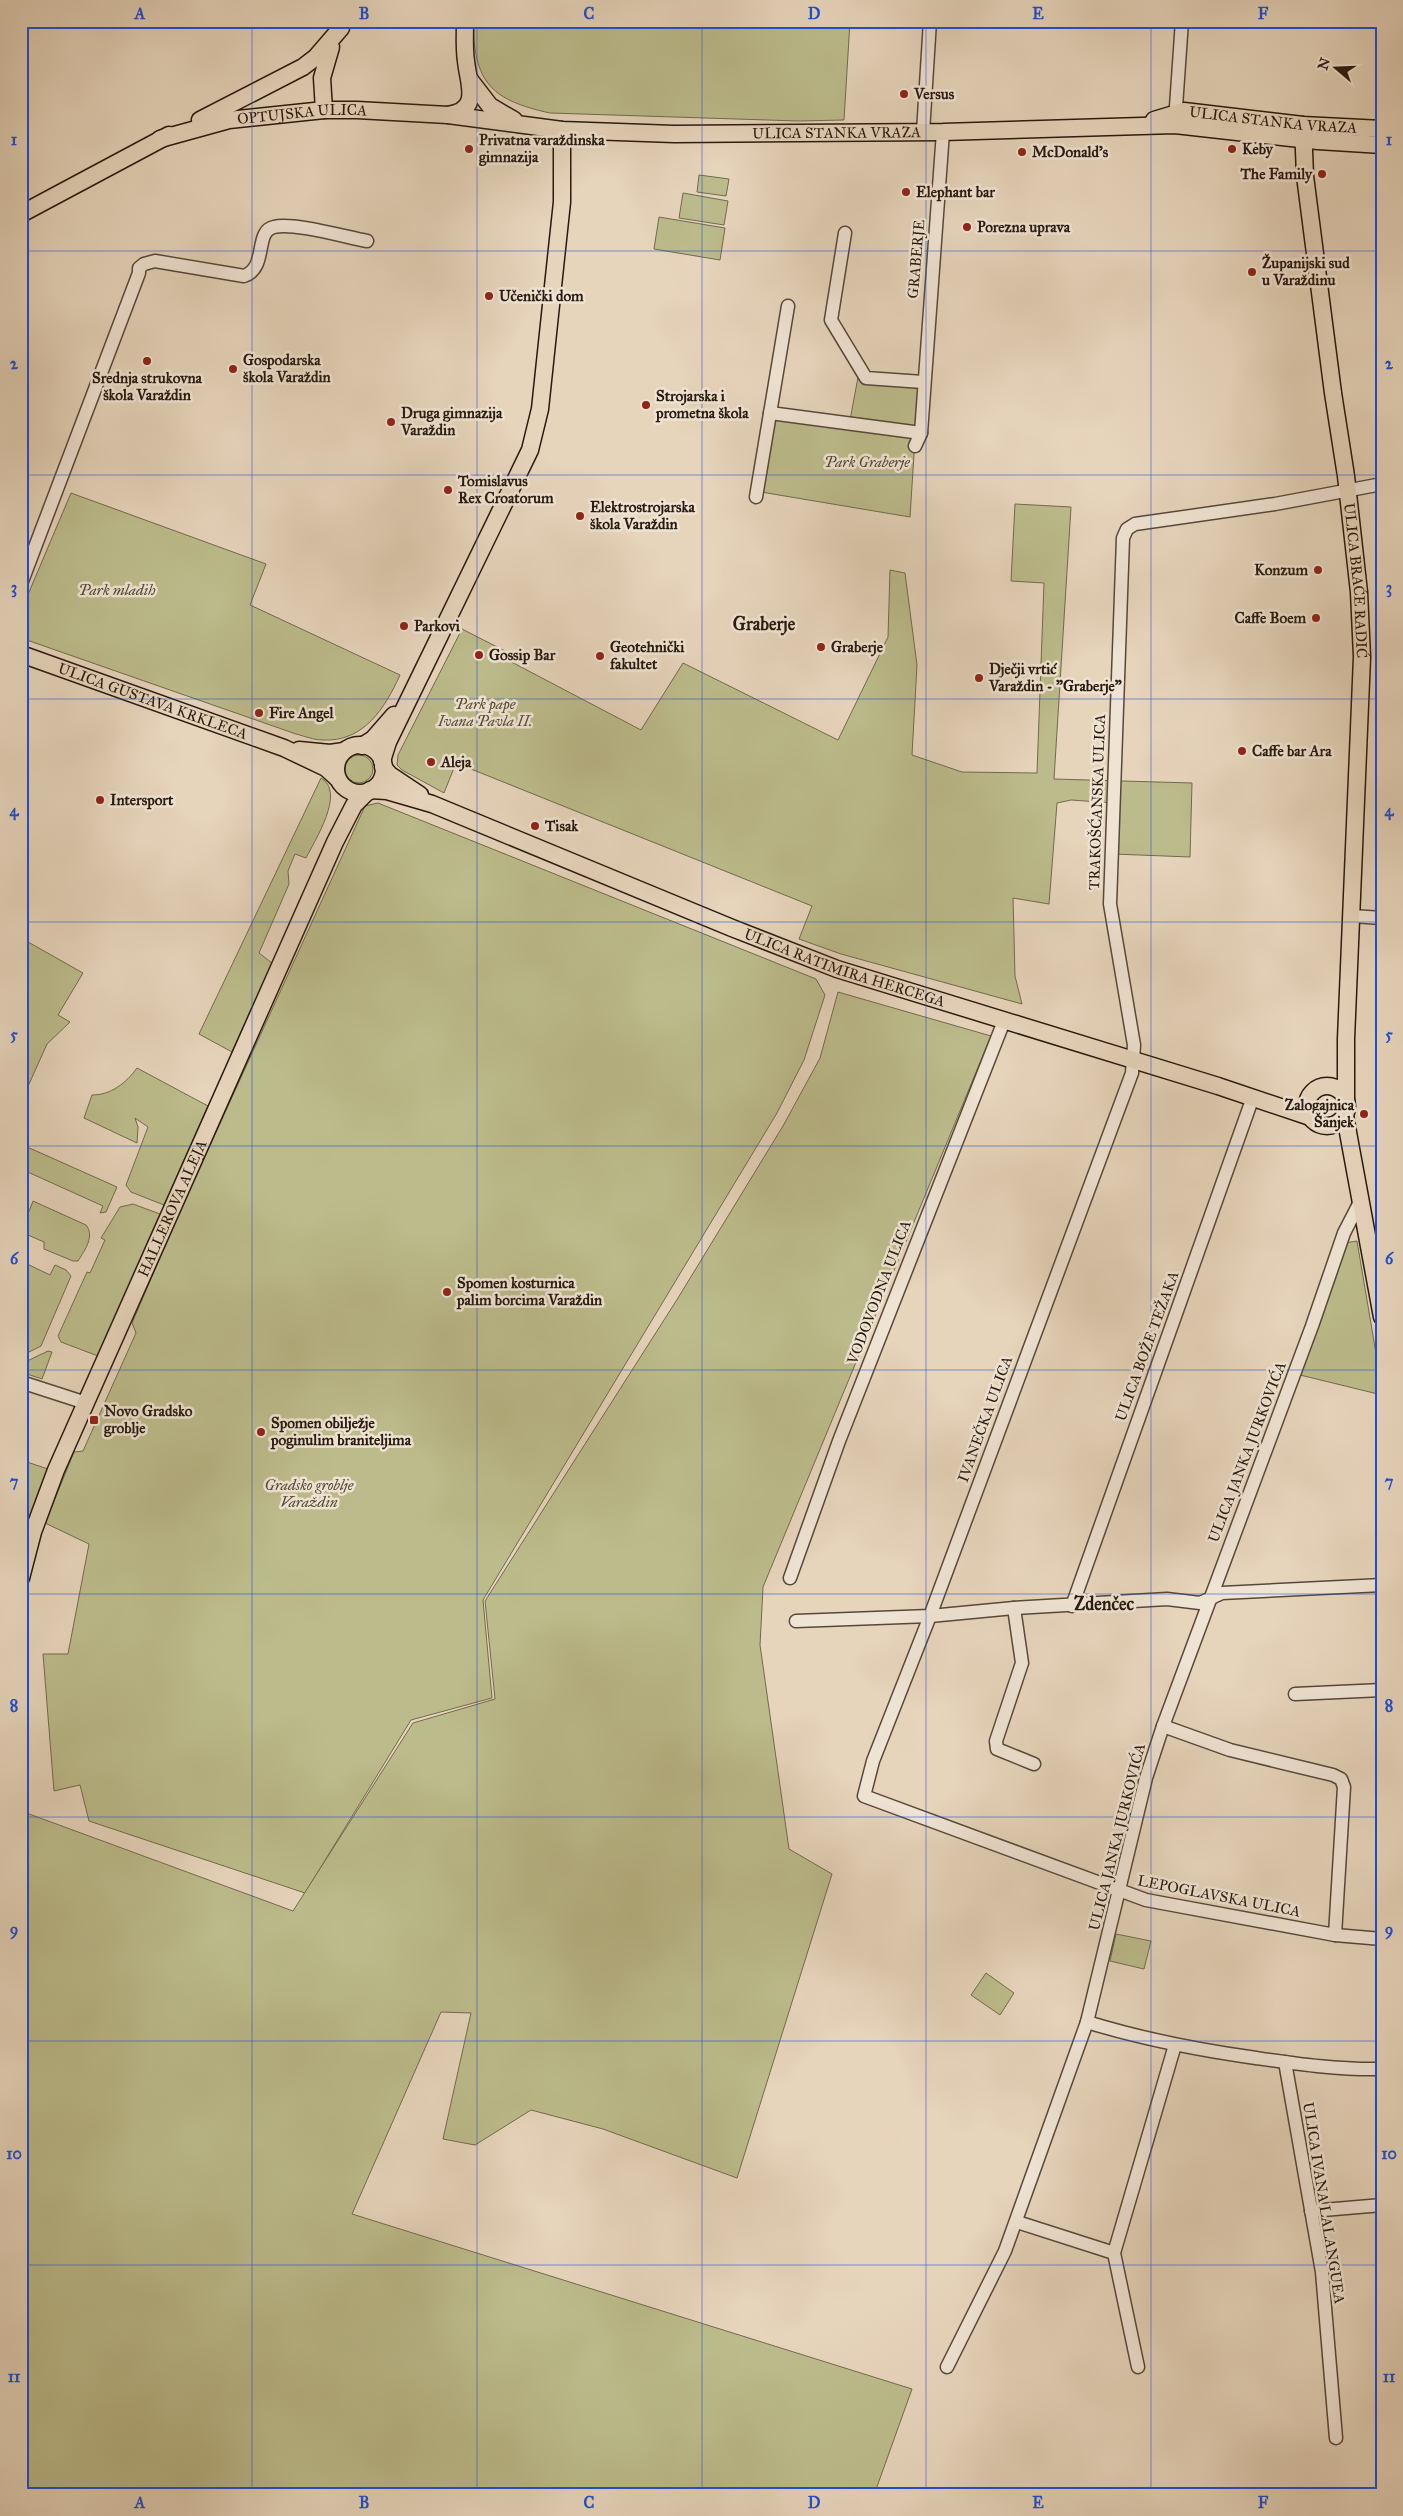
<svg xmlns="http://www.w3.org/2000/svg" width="1403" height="2516" viewBox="0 0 1403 2516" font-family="'IM FELL Great Primer',serif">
	<rect width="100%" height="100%" fill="#e6d4bb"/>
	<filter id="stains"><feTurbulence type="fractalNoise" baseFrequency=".004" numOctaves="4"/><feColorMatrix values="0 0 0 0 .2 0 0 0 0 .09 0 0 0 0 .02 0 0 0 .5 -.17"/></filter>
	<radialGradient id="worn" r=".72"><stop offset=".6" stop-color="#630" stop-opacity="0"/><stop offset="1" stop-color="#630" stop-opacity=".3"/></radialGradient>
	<g fill="#bcbb8b" stroke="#726a4c">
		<path d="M473 21H850L844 120 798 121 550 113C491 100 474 83 473 21Z"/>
		<polygon points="699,175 729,179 726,196 697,192"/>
		<polygon points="683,193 728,201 724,225 679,218"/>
		<polygon points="659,217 725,228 720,260 654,249"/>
		<polygon points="859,372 919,376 910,517 761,492 774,410 850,420"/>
		<path d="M71 493 266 564 250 605 400 675C385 708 364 742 323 740 314 740 304 736 296 734L21 638V611Z"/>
		<polygon points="1015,504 1071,507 1054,779 1192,783 1190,857 1113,854 1114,803 1071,800 1057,803 1049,904 1013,898 1015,976 1022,1004 841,954 799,939 812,906 456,763 444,793 402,770 397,765 398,755 462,629 505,651 502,657 641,730 683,663 838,740 888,637 890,570 905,573 917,665 912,755 962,772 1037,773 1044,583 1011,581"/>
		<circle cx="359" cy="769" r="14"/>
		<path d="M321 778C346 792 315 840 306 858L295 854 288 871 289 884 259 953 272 963 232 1052 199 1034Z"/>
		<polygon points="378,803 816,979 825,995 804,1060 777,1113 483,1600 492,1698 411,1720 305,1893 89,1821 80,1785 54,1791 43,1654 68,1654 89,1544 45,1523 74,1452 83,1451 136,1333 132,1323 180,1211 365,806"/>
		<polygon points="21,938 83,973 58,1015 70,1022 47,1044 21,1102"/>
		<polygon points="838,992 991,1036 763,1587 760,1645 789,1849 832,1874 737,2178 603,2129 531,2110 475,2145 443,2139 471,2013 441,2012 352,2214 912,2389 874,2495 21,2495 21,1811 293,1911 413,1723 495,1699 485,1601 678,1298 783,1126 820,1058"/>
		<path d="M137 1068 208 1106 164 1205 131 1192 126 1185 148 1127 135 1118 138 1127 137 1143 84 1118 92 1095C111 1095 126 1083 137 1068Z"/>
		<polygon points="25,1146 117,1187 106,1212 100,1213 103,1206 21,1169 21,1150"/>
		<path d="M33 1201 86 1225C95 1236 85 1250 78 1261H73L44 1249V1242L21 1232Z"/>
		<polygon points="133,1204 160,1214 98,1356 61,1342 58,1336 87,1272 90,1273 105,1240 101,1238 120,1207"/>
		<polygon points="1357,1241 1382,1389 1382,1395 1300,1375 1345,1243"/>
		<polygon points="21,1261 50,1275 55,1265 66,1270 71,1276 41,1346 29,1352 21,1350"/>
		<polygon points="48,1351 52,1352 42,1379 21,1372 21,1364"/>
		<polygon points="21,1460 48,1469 21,1541"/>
		<polygon points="1116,1934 1151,1941 1144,1969 1110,1961"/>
		<polygon points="986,1973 1014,1993 1000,2015 971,1995"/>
	</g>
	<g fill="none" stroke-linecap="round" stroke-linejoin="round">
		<defs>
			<g id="minor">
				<polyline points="1175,121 1182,21"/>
				<polyline points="923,132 930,21"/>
				<polyline points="845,233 831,320 866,378 923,382"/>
				<polyline points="770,413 921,433"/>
				<polyline points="915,446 921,433 943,132"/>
				<polyline points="1382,484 1275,504 1135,524 1127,529 1123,538 1110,904 1134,1045 1132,1073 930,1616 873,1761 864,1796 1146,1900 1335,1935 1382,1939"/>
				<polyline points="756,497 788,306"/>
				<path d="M21 584 139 273V268L144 264 155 261 244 276C268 268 254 231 274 227 293 222 345 237 367 241"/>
				<polyline points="1352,916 1382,918"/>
				<polyline points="21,1382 86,1403"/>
				<polyline points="790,1578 839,1441 1004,1021"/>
				<polyline points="1072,1606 1253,1097"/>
				<polyline points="1014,1608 1022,1663 996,1741 997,1749 1034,1764"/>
				<polyline points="796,1621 930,1616 1014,1608 1167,1599 1200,1603 1222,1593 1382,1585"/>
				<polyline points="1295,1694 1382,1690"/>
				<polyline points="1163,1726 1230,1750 1333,1775 1341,1779 1344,1787 1335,1935"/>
				<path d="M1087 2022C1142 2039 1199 2050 1256 2058 1298 2064 1339 2070 1382 2069"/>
				<polyline points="1285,2062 1322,2272 1336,2438"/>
				<polyline points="1311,2211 1382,2205"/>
				<polyline points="1017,2222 1114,2253"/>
				<polyline points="947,2367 1005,2251 1087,2022 1146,1778 1163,1726 1312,1326 1344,1233 1361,1200"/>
				<polyline points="1138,2367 1114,2253 1175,2045"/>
			</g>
			<g id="major">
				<polyline points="470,80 490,106 514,120"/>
				<polyline points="324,110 322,78 331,47"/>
				<path d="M448 115C482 110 468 83 466 61 464 48 465 34 465 21"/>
				<polyline points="200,120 303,67 316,57 341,28"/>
				<path id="s1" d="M1154 120 1184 111 1303 125 1382 129"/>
				<path id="s2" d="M1303 125 1305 176 1333 393 1346 476 1359 592 1362 657 1346 1039V1098"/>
				<path id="s3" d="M160 139 229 120 324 110H357L448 115 562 130 674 134 943 132 1175 125 1318 141 1382 145"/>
				<polyline points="21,214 169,135"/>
				<path id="s4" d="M21 654 284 748 326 768 337 778"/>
				<circle cx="360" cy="769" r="24"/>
				<polyline points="362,746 373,739 394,715"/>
				<polyline points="299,750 330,753 344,751"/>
				<polyline points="382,761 388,742 530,450 540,409 556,258 562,202 562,130"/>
				<polyline points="383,767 390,775 420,795"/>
				<path id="s5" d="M370 790 387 791 432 804 732 928 837 969 1218 1086 1310 1117"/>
				<circle cx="1327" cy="1106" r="20"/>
				<polyline points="1345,1116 1382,1317"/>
				<path id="s6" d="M21 1578 33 1532 56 1470 335 842 354 805 367 792"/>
			</g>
		</defs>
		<use href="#minor" stroke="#584839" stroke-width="15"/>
		<use href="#major" stroke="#281a0e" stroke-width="19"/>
		<use href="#minor" stroke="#efe3d3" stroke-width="12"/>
		<use href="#major" stroke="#e6d4bb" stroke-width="16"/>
	</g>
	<path fill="none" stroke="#1d4ed8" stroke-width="1" stroke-opacity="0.55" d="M252 21V2495M477 21V2495M702 21V2495M926 21V2495M1151 21V2495M21 251H1382M21 475H1382M21 699H1382M21 922H1382M21 1146H1382M21 1370H1382M21 1594H1382M21 1817H1382M21 2041H1382M21 2265H1382"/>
	<g fill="#8f2418" stroke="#efe3d3" stroke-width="2">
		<circle cx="904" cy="94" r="5"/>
		<circle cx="469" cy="149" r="5"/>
		<circle cx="1232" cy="149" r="5"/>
		<circle cx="1022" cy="152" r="5"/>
		<circle cx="1322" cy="174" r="5"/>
		<circle cx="906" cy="192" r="5"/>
		<circle cx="967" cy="227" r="5"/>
		<circle cx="1252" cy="272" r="5"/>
		<circle cx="489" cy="296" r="5"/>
		<circle cx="147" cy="361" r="5"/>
		<circle cx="233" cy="369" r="5"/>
		<circle cx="646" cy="405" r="5"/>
		<circle cx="391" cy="422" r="5"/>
		<circle cx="448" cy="490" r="5"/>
		<circle cx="580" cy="516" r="5"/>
		<circle cx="1318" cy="570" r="5"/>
		<circle cx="1316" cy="618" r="5"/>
		<circle cx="404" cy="626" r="5"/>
		<circle cx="821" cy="647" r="5"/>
		<circle cx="479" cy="655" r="5"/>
		<circle cx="600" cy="656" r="5"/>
		<circle cx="979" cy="678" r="5"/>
		<circle cx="259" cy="713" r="5"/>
		<circle cx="1242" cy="751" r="5"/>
		<circle cx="431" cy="762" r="5"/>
		<circle cx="100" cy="800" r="5"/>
		<circle cx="535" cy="826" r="5"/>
		<circle cx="1364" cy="1114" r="5"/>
		<circle cx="447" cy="1292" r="5"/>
		<rect x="89" y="1415" width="10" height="10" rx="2.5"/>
		<circle cx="261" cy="1432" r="5"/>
	</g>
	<g text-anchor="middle" stroke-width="5" stroke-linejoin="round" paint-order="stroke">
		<g font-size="15" font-weight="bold" fill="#281a0e" stroke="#efe3d3" text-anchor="start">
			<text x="914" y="99">Versus</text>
			<text x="479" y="145">Privatna varaždinska<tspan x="479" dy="17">gimnazija</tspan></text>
			<text x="1242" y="154">Keby</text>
			<text x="1032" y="157">McDonald's</text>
			<text x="1312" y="179" text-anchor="end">The Family</text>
			<text x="916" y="197">Elephant bar</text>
			<text x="977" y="232">Porezna uprava</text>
			<text x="1262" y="268">Županijski sud<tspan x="1262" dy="17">u Varaždinu</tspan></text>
			<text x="499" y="301">Učenički dom</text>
			<text x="243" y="365">Gospodarska<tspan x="243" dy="17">škola Varaždin</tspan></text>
			<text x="147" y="383" text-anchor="middle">Srednja strukovna<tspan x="147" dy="17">škola Varaždin</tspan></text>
			<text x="656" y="401">Strojarska i<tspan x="656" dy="17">prometna škola</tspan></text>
			<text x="401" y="418">Druga gimnazija<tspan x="401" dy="17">Varaždin</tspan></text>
			<text x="458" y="486">Tomislavus<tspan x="458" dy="17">Rex Croatorum</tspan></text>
			<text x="590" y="512">Elektrostrojarska<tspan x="590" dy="17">škola Varaždin</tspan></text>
			<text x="1308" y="575" text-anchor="end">Konzum</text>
			<text x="1306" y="623" text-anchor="end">Caffe Boem</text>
			<text x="414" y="631">Parkovi</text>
			<text x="610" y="652">Geotehnički<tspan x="610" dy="17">fakultet</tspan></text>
			<text x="831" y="652">Graberje</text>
			<text x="489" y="660">Gossip Bar</text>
			<text x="989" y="674">Dječji vrtić<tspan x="989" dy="17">Varaždin - "Graberje"</tspan></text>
			<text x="269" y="718">Fire Angel</text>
			<text x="1252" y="756">Caffe bar Ara</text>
			<text x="441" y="767">Aleja</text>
			<text x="110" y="805">Intersport</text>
			<text x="545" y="831">Tisak</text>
			<text x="1354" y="1110" text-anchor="end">Zalogajnica<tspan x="1354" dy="17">Šanjek</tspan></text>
			<text x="457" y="1288">Spomen kosturnica<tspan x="457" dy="17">palim borcima Varaždin</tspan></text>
			<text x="104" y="1416">Novo Gradsko<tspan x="104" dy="17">groblje</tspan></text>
			<text x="271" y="1428">Spomen obilježje<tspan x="271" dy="17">poginulim braniteljima</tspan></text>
		</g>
		<g font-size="15" fill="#281a0e" stroke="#efe3d3">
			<text dy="5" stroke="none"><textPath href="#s3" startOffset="145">OPTUJSKA ULICA</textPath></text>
			<text dy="5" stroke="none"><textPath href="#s1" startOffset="121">ULICA STANKA VRAZA</textPath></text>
			<text dy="5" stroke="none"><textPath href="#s3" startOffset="681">ULICA STANKA VRAZA</textPath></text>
			<text transform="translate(916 259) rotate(-85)" y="5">GRABERJE</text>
			<text dy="5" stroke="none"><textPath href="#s2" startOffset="459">ULICA BRAĆE RADIĆ</textPath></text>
			<text dy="5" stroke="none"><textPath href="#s4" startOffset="140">ULICA GUSTAVA KRKLECA</textPath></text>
			<text transform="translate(1097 802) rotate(-88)" y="5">TRAKOŠĆANSKA ULICA</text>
			<text dy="5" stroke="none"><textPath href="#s5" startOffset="508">ULICA RATIMIRA HERCEGA</textPath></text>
			<text dy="5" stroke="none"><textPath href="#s6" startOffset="400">HALLEROVA ALEJA</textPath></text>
			<text transform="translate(879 1292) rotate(-69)" y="5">VODOVODNA ULICA</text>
			<text transform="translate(1147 1346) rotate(-70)" y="5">ULICA BOŽE TEŽAKA</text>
			<text transform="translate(985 1419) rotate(-70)" y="5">IVANEČKA ULICA</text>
			<text transform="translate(1247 1452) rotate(-69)" y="5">ULICA JANKA JURKOVIĆA</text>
			<text transform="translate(1117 1837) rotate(-76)" y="5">ULICA JANKA JURKOVIĆA</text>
			<text transform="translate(1219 1896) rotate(11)" y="5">LEPOGLAVSKA ULICA</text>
			<text transform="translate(1324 2203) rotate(81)" y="5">ULICA IVANA LALANGUEA</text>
		</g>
		<g font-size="15" font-style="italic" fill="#544a34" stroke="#efe3d3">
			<text x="867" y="467">Park Graberje</text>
			<text x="117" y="595">Park mladih</text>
			<text x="485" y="709">Park pape<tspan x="485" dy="17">Ivana Pavla II.</tspan></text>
			<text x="309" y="1490">Gradsko groblje<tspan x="309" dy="17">Varaždin</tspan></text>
		</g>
		<g font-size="18" font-weight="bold" fill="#281a0e" stroke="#efe3d3">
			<text x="764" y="630">Graberje</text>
			<text x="1104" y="1610">Zdenčec</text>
		</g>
	</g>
	<rect width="1403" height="2516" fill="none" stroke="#e6d4bb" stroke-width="55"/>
	<g transform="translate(1336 68) rotate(289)" stroke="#efe3d3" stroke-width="4" paint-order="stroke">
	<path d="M0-4L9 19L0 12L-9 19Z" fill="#281a0e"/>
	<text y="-8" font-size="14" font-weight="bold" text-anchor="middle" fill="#281a0e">N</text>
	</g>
	<rect x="28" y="28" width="1348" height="2460" fill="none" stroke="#1d4ed8" stroke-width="2"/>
	<g font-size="16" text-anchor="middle" font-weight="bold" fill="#1d4ed8">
		<text x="140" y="19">A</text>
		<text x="364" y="19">B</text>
		<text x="589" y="19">C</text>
		<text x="814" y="19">D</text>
		<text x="1038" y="19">E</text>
		<text x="1263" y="19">F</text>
		<text x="14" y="145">1</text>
		<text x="1389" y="145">1</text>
		<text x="14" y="369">2</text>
		<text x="1389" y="369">2</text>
		<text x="14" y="593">3</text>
		<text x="1389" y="593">3</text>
		<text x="14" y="816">4</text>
		<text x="1389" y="816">4</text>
		<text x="14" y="1040">5</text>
		<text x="1389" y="1040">5</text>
		<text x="14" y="1264">6</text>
		<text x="1389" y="1264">6</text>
		<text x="14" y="1487">7</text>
		<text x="1389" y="1487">7</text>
		<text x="14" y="1711">8</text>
		<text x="1389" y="1711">8</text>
		<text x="14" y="1935">9</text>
		<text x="1389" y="1935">9</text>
		<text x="14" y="2159">10</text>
		<text x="1389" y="2159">10</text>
		<text x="14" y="2382">11</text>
		<text x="1389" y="2382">11</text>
		<text x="140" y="2508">A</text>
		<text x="364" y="2508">B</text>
		<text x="589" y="2508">C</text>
		<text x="814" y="2508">D</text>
		<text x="1038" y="2508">E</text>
		<text x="1263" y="2508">F</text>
	</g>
	<rect width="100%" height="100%" filter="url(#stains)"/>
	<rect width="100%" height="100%" fill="url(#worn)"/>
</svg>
